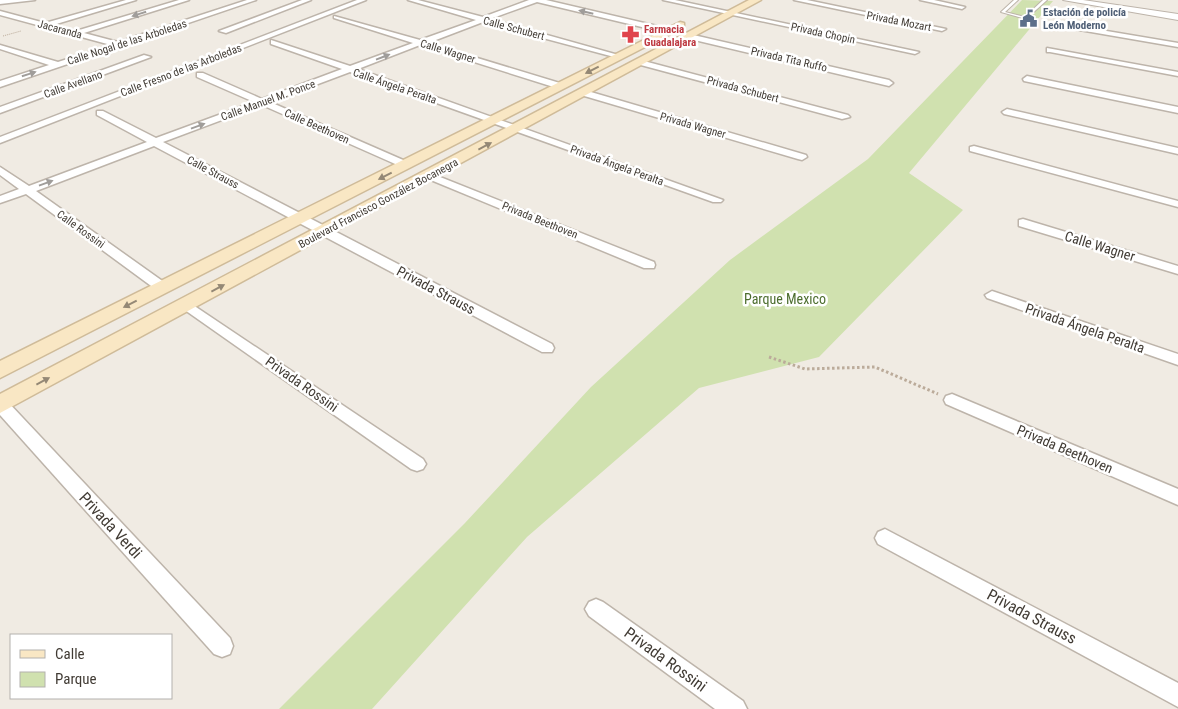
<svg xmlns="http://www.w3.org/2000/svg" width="1178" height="709" viewBox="0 0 1178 709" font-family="'Roboto Condensed',sans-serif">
	<rect width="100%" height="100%" fill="#f0ebe3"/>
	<polygon fill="#d0e1af" points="1022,0 1053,1 909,173 963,210 819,357 699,388 527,537 372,709 279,709 465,523 591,387 730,260 868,159"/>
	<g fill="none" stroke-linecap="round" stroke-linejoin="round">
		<defs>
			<polygon id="service" points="1014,0 1018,0 1005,12 1025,17 1043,0 1047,0 1026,19 1001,12"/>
			<g id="minor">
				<polygon points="0,0 35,0 0,4"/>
				<polygon points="126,0 136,0 53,25 76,31 179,0 189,0 84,33 118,42 247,0 256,0 0,87 0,81 49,65 0,49 0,45 58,62 111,45 0,15 0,11 45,23"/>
				<polygon points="302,0 311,0 226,33 219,31"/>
				<polygon points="357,0 366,0 0,143 0,137"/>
				<polygon points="408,0 418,0 483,17 529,0 546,0 670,29 667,33 537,2 490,19 622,56 618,58 483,22 428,43 563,84 564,86 560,89 420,45 358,69 723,200 721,202 713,202 350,72 270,102 410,163 410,167 402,167 262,105 163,142 552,344 554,348 552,352 542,352 154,146 36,191 168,285 170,288 168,291 158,291 26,194 0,203 0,196 19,189 0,175 0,167 29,186 147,142 97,115 97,111 103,111 156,138 254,102 197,77 197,73 203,73 262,99 342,69 271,44 271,40 350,66 413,43 334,18 334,16 420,40 476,20"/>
				<polygon points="663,0 675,0 919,52 915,54"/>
				<polygon points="794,0 807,0 946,29 942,31"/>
				<polygon points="920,0 934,0 965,7 962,9"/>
				<polygon points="1059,23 1178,43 1178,47 1062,27"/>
				<polygon points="689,34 889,80 893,83 889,86 686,38 685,36"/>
				<polygon points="1047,48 1178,72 1178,76 1050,52 1047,52"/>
				<polygon points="144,55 151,57 0,113 0,107"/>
				<polygon points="640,60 848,115 850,117 842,119 637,64 636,62"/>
				<polygon points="1027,76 1178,107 1178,113 1024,81 1023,79"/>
				<polygon points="584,90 806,155 807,157 802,160 798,159 581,95 580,93"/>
				<polygon points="1007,109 1178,148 1178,154 1004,114 1002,112"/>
				<polygon points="974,146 1178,201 1178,207 970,151 970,147"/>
				<polygon points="430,173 654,262 655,265 654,268 644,268 426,178 425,176"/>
				<polygon points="1023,219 1178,266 1178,274 1019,226 1019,220"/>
				<polygon points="992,291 1178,354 1178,365 987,298 985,295"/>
				<polygon points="187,301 423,459 426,464 423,469 417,471 411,469 182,308 180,305 182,302"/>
				<polygon points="952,394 1178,489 1178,505 946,404 944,400 946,396"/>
				<polygon points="0,398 6,400 230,638 233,646 230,654 222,657 214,654 0,415"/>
				<polygon points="885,529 1178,683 1178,707 878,544 875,538 878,532"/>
				<polygon points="596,599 603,602 743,701 747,709 715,709 589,616 585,609 589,602"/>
			</g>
			<polygon id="tertiary" points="1063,0 1083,0 1178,14 1178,20"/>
			<g id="secondary">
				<polygon points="749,0 761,0 0,413 0,394"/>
				<polygon points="680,22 684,23 684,27 0,378 0,361"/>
			</g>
		</defs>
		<use href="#service" stroke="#bdb4aa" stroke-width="2"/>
		<use href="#minor" stroke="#bdb4aa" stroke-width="3"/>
		<use href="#tertiary" stroke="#bdb4aa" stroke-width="2"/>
		<use href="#secondary" stroke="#cfbb99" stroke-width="3"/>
		<polyline stroke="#bbab9a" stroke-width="1" stroke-dasharray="1 1" stroke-linecap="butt" points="3,36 21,31"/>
		<polyline stroke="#bbab9a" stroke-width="3" stroke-dasharray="2.5 2.5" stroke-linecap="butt" points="769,357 805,369 875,367 938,394"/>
		<use href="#service" fill="#fff" fill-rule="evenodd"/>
		<use href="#minor" fill="#fff" fill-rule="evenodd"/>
		<use href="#tertiary" fill="#fff" fill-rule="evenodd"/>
		<use href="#secondary" fill="#f9e7c4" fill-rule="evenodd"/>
	</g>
	<defs><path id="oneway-solid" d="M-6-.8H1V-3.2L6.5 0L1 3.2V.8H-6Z" transform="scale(1.25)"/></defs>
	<g fill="#a09d9a">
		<use href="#oneway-solid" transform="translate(586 12) rotate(-167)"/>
		<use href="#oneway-solid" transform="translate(139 14) rotate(163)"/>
		<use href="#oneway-solid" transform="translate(383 57) rotate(-21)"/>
		<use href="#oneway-solid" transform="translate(29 74) rotate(-18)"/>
		<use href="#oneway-solid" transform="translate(198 126) rotate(-20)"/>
		<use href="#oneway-solid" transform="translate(46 183) rotate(-20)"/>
	</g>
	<g fill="#948875">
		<use href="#oneway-solid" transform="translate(592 70) rotate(153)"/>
		<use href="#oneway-solid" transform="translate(485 146) rotate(-28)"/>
		<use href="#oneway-solid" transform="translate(385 176) rotate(153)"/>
		<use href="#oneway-solid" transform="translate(218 288) rotate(-28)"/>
		<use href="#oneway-solid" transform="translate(130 304) rotate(153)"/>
		<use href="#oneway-solid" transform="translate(43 381) rotate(-28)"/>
	</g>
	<defs>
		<symbol id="civic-bare" viewBox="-9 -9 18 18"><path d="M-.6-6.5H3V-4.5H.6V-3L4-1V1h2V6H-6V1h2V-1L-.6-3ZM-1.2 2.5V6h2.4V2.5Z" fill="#5c6f8a" stroke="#fff" stroke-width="2.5" paint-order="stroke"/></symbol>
		<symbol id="pharmacy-bare" viewBox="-9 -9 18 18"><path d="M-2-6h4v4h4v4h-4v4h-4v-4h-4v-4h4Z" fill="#e0444e" stroke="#fff" stroke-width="2.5" paint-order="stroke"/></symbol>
	</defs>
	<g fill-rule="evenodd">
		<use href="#civic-bare" x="1016" y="6" width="25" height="25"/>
		<use href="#pharmacy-bare" x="618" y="22" width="25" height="25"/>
	</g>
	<g text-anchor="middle" stroke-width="5" stroke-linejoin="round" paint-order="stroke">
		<g font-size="11" font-weight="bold" fill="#4e5e75" stroke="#fff" text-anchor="start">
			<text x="1043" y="16">Estación de policía<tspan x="1043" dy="13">León Moderno</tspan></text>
		</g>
		<g font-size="11" fill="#413b34" stroke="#fff">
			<text transform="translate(899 21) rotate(11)" y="4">Privada Mozart</text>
			<text transform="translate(514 28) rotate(15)" y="4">Calle Schubert</text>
			<text transform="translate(60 29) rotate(15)" y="4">Jacaranda</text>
			<text transform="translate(823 33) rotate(12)" y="4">Privada Chopin</text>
			<text transform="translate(127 42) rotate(-18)" y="4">Calle Nogal de las Arboledas</text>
			<text transform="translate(448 51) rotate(17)" y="4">Calle Wagner</text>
			<text transform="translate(789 59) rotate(13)" y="4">Privada Tita Ruffo</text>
			<text transform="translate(181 70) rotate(-21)" y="4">Calle Fresno de las Arboledas</text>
			<text transform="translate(73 84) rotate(-20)" y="4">Calle Avellano</text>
			<text transform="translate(395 86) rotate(19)" y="4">Calle Ángela Peralta</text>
			<text transform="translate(743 89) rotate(15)" y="4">Privada Schubert</text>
			<text transform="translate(268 100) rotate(-20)" y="4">Calle Manuel M. Ponce</text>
			<text transform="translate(693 125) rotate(16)" y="4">Privada Wagner</text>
			<text transform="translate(317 126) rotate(24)" y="4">Calle Beethoven</text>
			<text transform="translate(617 165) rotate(20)" y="4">Privada Ángela Peralta</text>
			<text transform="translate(213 172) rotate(28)" y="4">Calle Strauss</text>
			<text transform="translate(378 203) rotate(-28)" y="4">Boulevard Francisco González Bocanegra</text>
			<text transform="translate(540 220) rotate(22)" y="4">Privada Beethoven</text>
			<text transform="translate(81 229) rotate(36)" y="4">Calle Rossini</text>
		</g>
		<g font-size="11" font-weight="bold" fill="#be3a42" stroke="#fff" text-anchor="start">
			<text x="644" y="33">Farmacia<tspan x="644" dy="13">Guadalajara</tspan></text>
		</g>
		<g font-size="14" fill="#413b34" stroke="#fff">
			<text transform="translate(1100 246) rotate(17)" y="5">Calle Wagner</text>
			<text transform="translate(436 290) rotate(28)" y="5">Privada Strauss</text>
			<text transform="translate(1085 328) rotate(19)" y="5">Privada Ángela Peralta</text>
			<text transform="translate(302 384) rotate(35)" y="5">Privada Rossini</text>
			<text transform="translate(1065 449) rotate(23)" y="5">Privada Beethoven</text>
		</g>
		<g font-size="14" fill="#4c6d2e" stroke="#fff">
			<text x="785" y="304">Parque Mexico</text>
		</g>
		<g font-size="16" fill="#413b34" stroke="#fff">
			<text transform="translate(111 525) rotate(47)" y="6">Privada Verdi</text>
			<text transform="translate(1032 616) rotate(28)" y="6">Privada Strauss</text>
			<text transform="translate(666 659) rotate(36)" y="6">Privada Rossini</text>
		</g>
	</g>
	<rect x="10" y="634" width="162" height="65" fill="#ffffff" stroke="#b3b1ae"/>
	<rect x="20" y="650" width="25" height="8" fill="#f9e7c4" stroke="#b3b1ae"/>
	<text x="55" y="659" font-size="15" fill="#413b34">Calle</text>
	<rect x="20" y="672" width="25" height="15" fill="#d0e1af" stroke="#b3b1ae"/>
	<text x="55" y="684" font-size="15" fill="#413b34">Parque</text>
</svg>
